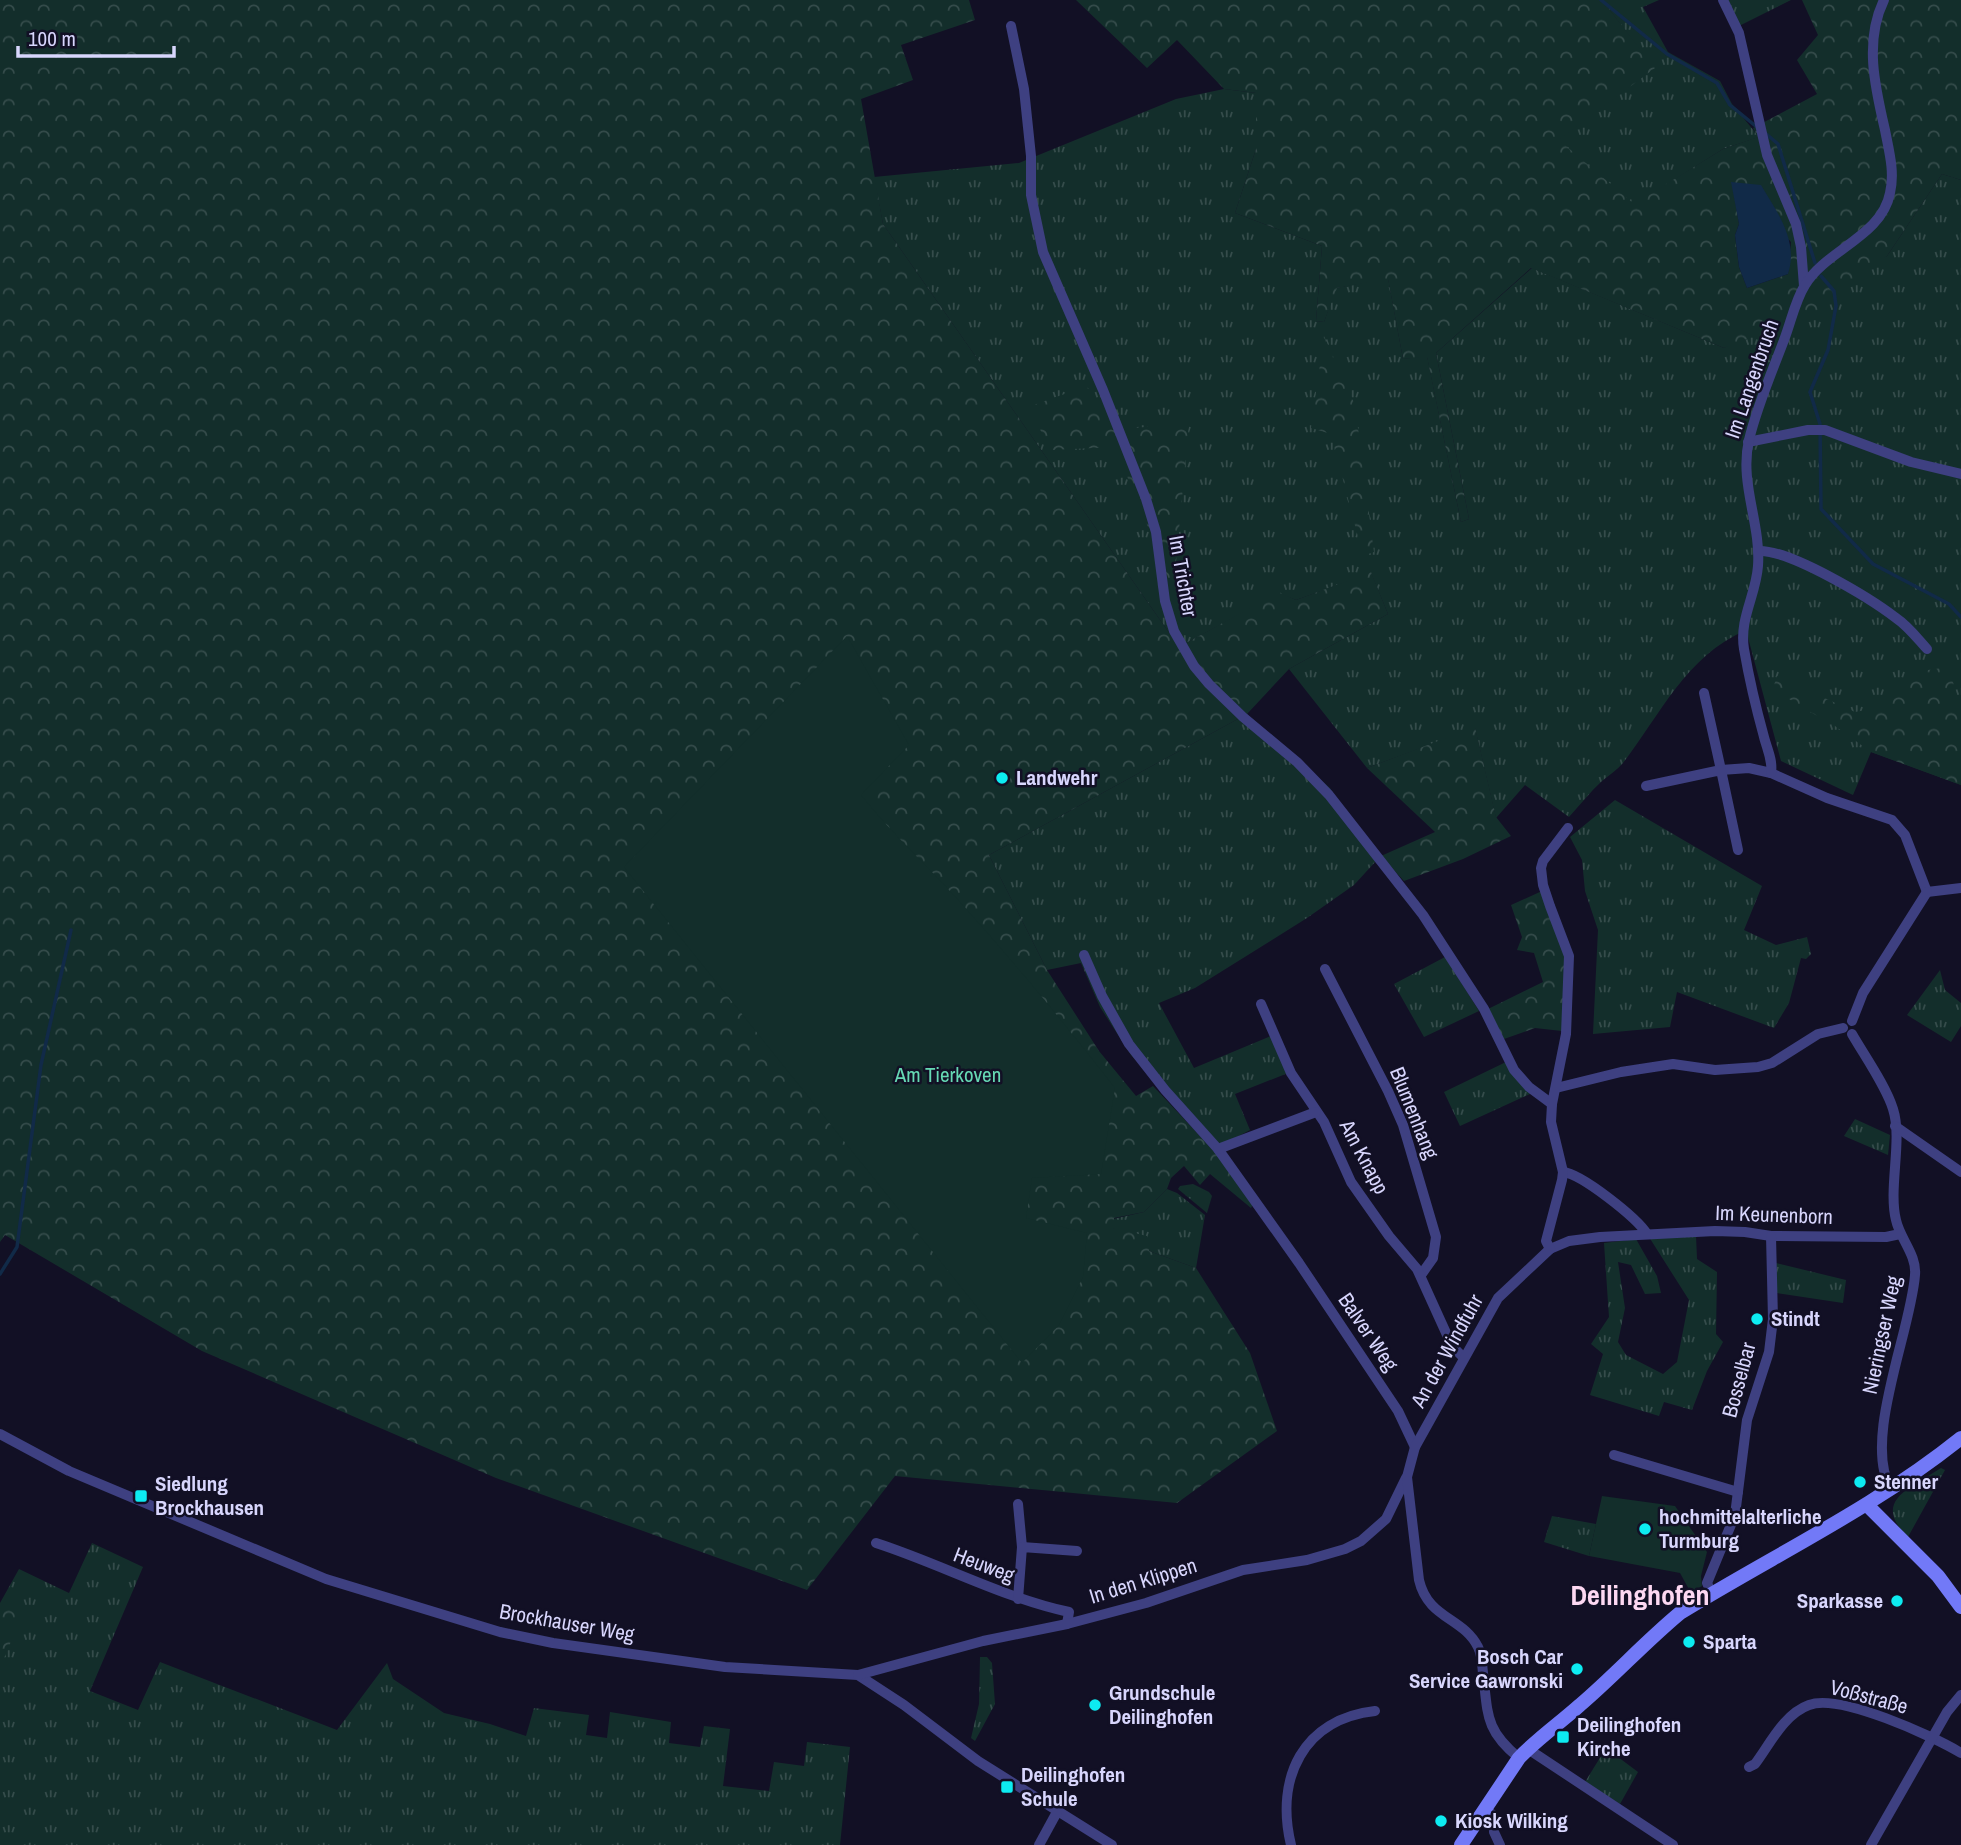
<svg xmlns="http://www.w3.org/2000/svg" width="1961" height="1845" viewBox="0 0 1961 1845" font-family="'Archivo Narrow',sans-serif">
	<defs>
		<pattern id="grass-tufts" width="24" height="20" patternUnits="userSpaceOnUse" patternTransform="scale(1.75)"><rect width="24" height="20" fill="#132e2b"/><path d="M3 7l-1-3M5 7V3M7 7l1-3M15 17l-1-3M17 17v-4M19 17l1-3" fill="none" stroke="#354c4b"/></pattern>
		<pattern id="forest-crowns" width="20" height="18" patternUnits="userSpaceOnUse" patternTransform="scale(1.75)"><rect width="20" height="18" fill="#132e2b"/><path d="M2 6a3 3 0 1 1 6 0M12 15a3 3 0 1 1 6 0" fill="none" stroke="#354c4b"/></pattern>
	</defs>
	<rect width="100%" height="100%" fill="#121025"/>
	<g fill="url(#grass-tufts)">
		<polygon points="1602,0 1659,0 1643,7 1668,52 1720,81 1732,104 1759,137 1723,149 1634,205 1558,140 1654,68"/>
		<polygon points="1720,0 1791,0 1735,28"/>
		<path d="M1224 89 1256 93V149L1235 213 1322 246 1316 321 1324 322 1336 288 1388 278 1403 359 1427 356 1461 522 1469 519 1436 353 1532 268 1724 348 1887 256 1942 174 1961 180V785L1871 752 1853 795 1781 761 1746 630C1685 657 1661 714 1623 763 1617 770 1609 775 1602 781 1590 792 1580 805 1569 817L1525 785 1496 818 1475 728 1367 768 1289 669 1388 614 1371 573 1296 600 1279 593 1179 647 883 224 874 177 1019 163 1176 99Z"/>
		<polygon points="1247,714 1330,788 1376,861 1354,885 1307,918 1195,988 1159,1003 1194,1068 1271,1036 1288,1073 1235,1094 1250,1130 1218,1147 1131,1055 1100,1007 1081,963 1047,970 989,855"/>
		<polygon points="1615,800 1762,886 1744,930 1776,945 1807,937 1811,954 1806,959 1801,958 1789,1003 1774,1028 1677,992 1670,1027 1593,1034 1598,930 1585,891 1582,860 1570,837"/>
		<polygon points="1445,957 1479,1011 1424,1037 1394,984"/>
		<polygon points="1940,970 1945,990 1961,1003 1961,1026 1951,1042 1907,1015"/>
		<polygon points="1506,1062 1532,1093 1460,1126 1444,1092"/>
		<polygon points="1855,1119 1890,1135 1888,1155 1844,1136"/>
		<polygon points="1193,1184 1209,1192 1212,1196 1207,1213 1178,1189 1180,1186"/>
		<polygon points="1167,1189 1177,1193 1205,1215 1196,1268 1149,1251 1113,1228 1113,1219 1144,1212"/>
		<polygon points="1696,1236 1697,1259 1717,1272 1716,1334 1723,1342 1707,1371 1692,1410 1664,1402 1659,1416 1590,1395 1603,1354 1591,1344 1609,1317 1604,1243 1636,1239 1657,1276 1661,1293 1645,1294 1631,1265 1618,1262 1625,1308 1618,1342 1626,1355 1663,1374 1677,1362 1689,1300 1649,1237"/>
		<polygon points="1776,1263 1846,1280 1843,1303 1777,1293"/>
		<path d="M1941 1468 1945 1470 1908 1537C1870 1501 1912 1487 1941 1468Z"/>
		<polygon points="1552,1516 1596,1524 1589,1556 1544,1542"/>
		<polygon points="92,1543 143,1567 90,1691 138,1710 160,1662 337,1730 387,1663 393,1679 444,1713 490,1724 526,1736 534,1708 589,1715 586,1735 607,1738 610,1712 671,1722 669,1743 700,1747 704,1726 730,1729 723,1786 769,1791 774,1762 804,1766 807,1742 850,1747 840,1845 0,1845 0,1603 19,1569 69,1593"/>
		<polygon points="980,1657 987,1657 992,1663 995,1704 975,1741 971,1738 979,1704"/>
		<polygon points="1606,1748 1638,1772 1620,1804 1585,1782"/>
	</g>
	<g fill="url(#forest-crowns)" fill-rule="evenodd">
		<polygon points="0,0 969,0 975,20 901,45 913,80 861,99 883,224 1179,647 1279,592 1296,600 1371,572 1388,614 1289,669 1247,714 989,855 1047,970 1099,1051 1136,1096 1153,1086 1216,1153 1253,1204 1251,1208 1210,1174 1200,1185 1184,1166 1171,1178 1167,1189 1144,1212 1114,1218 1113,1228 1147,1236 1149,1251 1196,1268 1250,1353 1277,1431 1177,1503 895,1476 807,1590 496,1478 202,1351 5,1235 0,1242"/>
		<path d="M1076 0H1602L1655 68 1559 140 1634 204 1723 149 1758 137 1753 128 1817 94 1797 60 1818 35 1802 0H1961V180L1942 174 1887 256 1819 310 1724 348 1531 268 1436 353 1469 519 1461 522 1427 357 1403 359 1388 279 1337 288 1324 322 1316 321 1322 246 1235 213 1256 149V93L1224 89 1177 40 1147 68ZM1732 182 1791 242 1788 274 1747 288 1739 267 1735 235 1739 224Z"/>
		<polygon points="1324,336 1355,405 1374,552 1363,556 1331,434 1311,428"/>
		<polygon points="1087,386 1112,430 1189,423 1173,594 1167,594 1166,571 1115,447 1051,450 1028,407"/>
		<polygon points="1949,667 1961,712 1961,785 1871,752 1835,726 1798,705 1773,688 1777,676 1855,712 1882,707 1921,671"/>
		<polygon points="1475,727 1496,817 1511,836 1463,859 1404,881 1381,856 1435,832 1367,768"/>
		<polygon points="1542,891 1566,955 1562,1031 1535,1028 1504,1039 1488,1009 1543,982 1534,953 1517,950 1522,937 1511,905"/>
		<polygon points="0,1604 21,1617 0,1668"/>
	</g>
	<g fill="#132e2b">
		<path d="M847 636 909 745 861 795C893 835 927 865 960 902 1014 962 1065 1024 1115 1088L1101 1174 1032 1178 1026 1218 1087 1233 1083 1277 1059 1325 1022 1363 624 867Z"/>
		<polygon points="1602,1496 1675,1506 1707,1552 1701,1576 1702,1586 1691,1593 1680,1573 1589,1556"/>
	</g>
	<path fill="#112a48" d="M1731 182 1761 185C1777 212 1799 241 1788 274L1747 288 1739 267 1735 235 1739 224Z"/>
	<g fill="none" stroke-linecap="round" stroke-linejoin="round">
		<g stroke="#112a48" stroke-width="3.5">
			<polyline points="1601,0 1667,54 1717,83 1730,105 1758,128"/>
			<polyline points="1764,132 1778,144 1815,263"/>
			<polyline points="1821,276 1834,291 1836,306 1828,350 1810,392 1820,424 1821,509 1873,564 1949,604 1961,617"/>
			<polyline points="0,1274 17,1247 41,1065 71,930"/>
		</g>
		<g stroke="#3e4081" stroke-width="10">
			<polyline points="1723,0 1739,33 1767,155 1796,224 1801,247 1804,286"/>
			<polyline points="1011,26 1024,89 1031,156 1031,195 1043,252 1103,390 1146,499 1156,532 1165,601 1174,631 1194,666 1209,684 1243,717 1297,762 1329,795 1423,915 1484,1009 1514,1070 1529,1087 1552,1104"/>
			<polyline points="1748,442 1808,430 1825,430 1911,462 1961,474"/>
			<path d="M1758 551C1789 549 1870 598 1896 618 1908 626 1917 638 1927 649"/>
			<polyline points="1704,693 1721,770 1749,768 1771,773 1827,798 1892,820 1905,835 1927,892 1961,888"/>
			<path d="M1771 773C1773 760 1767 749 1764 737 1756 708 1749 678 1744 649 1739 619 1756 595 1758 566 1761 523 1739 483 1749 440 1757 406 1772 372 1784 340 1791 322 1795 301 1805 285 1826 250 1882 236 1890 193 1895 172 1889 151 1885 130 1875 87 1864 41 1884 0"/>
			<polyline points="1646,786 1721,770 1738,850"/>
			<polyline points="1084,955 1102,996 1129,1044 1165,1090 1218,1149 1299,1263 1398,1411 1415,1447"/>
			<polyline points="1325,969 1388,1091 1403,1125 1436,1237 1433,1258 1421,1275"/>
			<polyline points="1261,1004 1291,1073 1324,1122 1351,1182 1389,1236 1417,1269 1452,1346 1463,1357"/>
			<polyline points="1852,1021 1863,993 1927,892"/>
			<path d="M1852 1034C1864 1055 1886 1086 1893 1109 1903 1140 1888 1188 1896 1220 1900 1239 1917 1255 1915 1275 1911 1331 1862 1441 1891 1489"/>
			<polyline points="1556,1088 1621,1072 1673,1064 1715,1070 1758,1067 1772,1063 1818,1034 1843,1028"/>
			<polyline points="1895,1126 1961,1172"/>
			<polyline points="1218,1149 1316,1112"/>
			<path d="M1563 1172C1582 1174 1637 1218 1647 1234"/>
			<polyline points="1550,1249 1569,1241 1600,1237 1715,1231 1745,1232 1771,1236 1886,1237 1900,1234"/>
			<polyline points="0,1434 69,1471 326,1579 500,1632 553,1643 725,1667 858,1675 904,1705 978,1761 1112,1845"/>
			<polyline points="1614,1455 1738,1492"/>
			<polyline points="1018,1504 1022,1547"/>
			<path d="M876 1543C941 1564 1001 1597 1069 1612L1067 1624"/>
			<polyline points="1712,1594 1707,1583 1735,1515 1747,1420 1769,1352 1773,1319 1771,1236"/>
			<polyline points="1018,1599 1022,1547 1077,1551"/>
			<polyline points="858,1675 983,1641 1067,1624 1146,1603 1243,1570 1307,1560 1345,1549 1361,1541 1386,1519 1406,1478"/>
			<polyline points="1528,1749 1673,1845"/>
			<path d="M1519 1758C1485 1730 1488 1715 1483 1673 1482 1664 1482 1655 1478 1647 1463 1617 1428 1619 1419 1580L1407 1477 1415 1447 1498 1298 1550 1249 1546 1241 1562 1180 1563 1172 1551 1122 1552 1104 1566 1034 1569 956 1550 906 1543 885 1541 868 1543 861 1568 828"/>
			<path d="M1749 1767 1755 1764C1770 1744 1784 1714 1809 1705 1839 1693 1933 1736 1961 1753"/>
			<polyline points="1485,1809 1493,1815 1494,1832 1500,1845"/>
			<polyline points="1039,1845 1057,1812"/>
			<path d="M1291 1845C1275 1778 1303 1719 1375 1711"/>
			<polyline points="1871,1845 1947,1712 1961,1695"/>
		</g>
		<g stroke="#7279f7" stroke-width="14">
			<polyline points="1867,1505 1938,1576 1961,1607"/>
			<path d="M1461 1845 1519 1758C1537 1739 1560 1723 1580 1705 1614 1676 1645 1642 1680 1613 1774 1555 1874 1508 1961 1438"/>
		</g>
	</g>
	<g fill="#0debf1" stroke="#121025" stroke-width="2.5">
		<circle cx="1002" cy="778" r="7"/>
		<circle cx="1757" cy="1319" r="7"/>
		<circle cx="1860" cy="1482" r="7"/>
		<rect x="134" y="1489" width="14" height="14" rx="3.5"/>
		<circle cx="1645" cy="1529" r="7"/>
		<circle cx="1897" cy="1601" r="7"/>
		<circle cx="1689" cy="1642" r="7"/>
		<circle cx="1577" cy="1669" r="7"/>
		<circle cx="1095" cy="1705" r="7"/>
		<rect x="1556" y="1730" width="14" height="14" rx="3.5"/>
		<rect x="1000" y="1780" width="14" height="14" rx="3.5"/>
		<circle cx="1441" cy="1821" r="7"/>
	</g>
	<g text-anchor="middle" stroke-width="5" stroke-linejoin="round" paint-order="stroke">
		<g font-size="21" fill="#d8d6fd" stroke="#121025">
			<text transform="translate(1752 379) rotate(-71)" y="7">Im Langenbruch</text>
			<text transform="translate(1183 576) rotate(80)" y="7">Im Trichter</text>
			<text transform="translate(1414 1113) rotate(68)" y="7">Blumenhang</text>
			<text transform="translate(1364 1157) rotate(62)" y="7">Am Knapp</text>
			<text transform="translate(1774 1215) rotate(2)" y="7">Im Keunenborn</text>
			<text transform="translate(1368 1332) rotate(56)" y="7">Balver Weg</text>
			<text transform="translate(1882 1335) rotate(-78)" y="7">Nieringser Weg</text>
			<text transform="translate(1447 1351) rotate(-61)" y="7">An der Windfuhr</text>
			<text transform="translate(1739 1380) rotate(-75)" y="7">Bosselbar</text>
			<text transform="translate(984 1565) rotate(21)" y="7">Heuweg</text>
			<text transform="translate(1143 1581) rotate(-17)" y="7">In den Klippen</text>
			<text transform="translate(567 1623) rotate(10)" y="7">Brockhauser Weg</text>
			<text transform="translate(1869 1697) rotate(15)" y="7">Voßstraße</text>
		</g>
		<g font-size="21" font-weight="bold" fill="#d8d6fd" stroke="#121025" text-anchor="start">
			<text x="1016" y="785">Landwehr</text>
			<text x="1771" y="1326">Stindt</text>
			<text x="1874" y="1489">Stenner</text>
			<text x="155" y="1491">Siedlung<tspan x="155" dy="24">Brockhausen</tspan></text>
			<text x="1659" y="1524">hochmittelalterliche<tspan x="1659" dy="24">Turmburg</tspan></text>
			<text x="1883" y="1608" text-anchor="end">Sparkasse</text>
			<text x="1703" y="1649">Sparta</text>
			<text x="1563" y="1664" text-anchor="end">Bosch Car<tspan x="1563" dy="24">Service Gawronski</tspan></text>
			<text x="1109" y="1700">Grundschule<tspan x="1109" dy="24">Deilinghofen</tspan></text>
			<text x="1577" y="1732">Deilinghofen<tspan x="1577" dy="24">Kirche</tspan></text>
			<text x="1021" y="1782">Deilinghofen<tspan x="1021" dy="24">Schule</tspan></text>
			<text x="1455" y="1828">Kiosk Wilking</text>
		</g>
		<g font-size="21" fill="#66d9b4" stroke="#121025">
			<text x="948" y="1082">Am Tierkoven</text>
		</g>
		<g font-size="28" font-weight="bold" fill="#fdd8f2" stroke="#121025">
			<text x="1640" y="1605">Deilinghofen</text>
		</g>
	</g>
	<path d="M18 46v10h156v-10" fill="none" stroke="#d8d6fd" stroke-width="3.5"/>
	<text x="28" y="46" font-size="21" fill="#d8d6fd" stroke="#121025" stroke-width="5" paint-order="stroke">100 m</text>
</svg>
